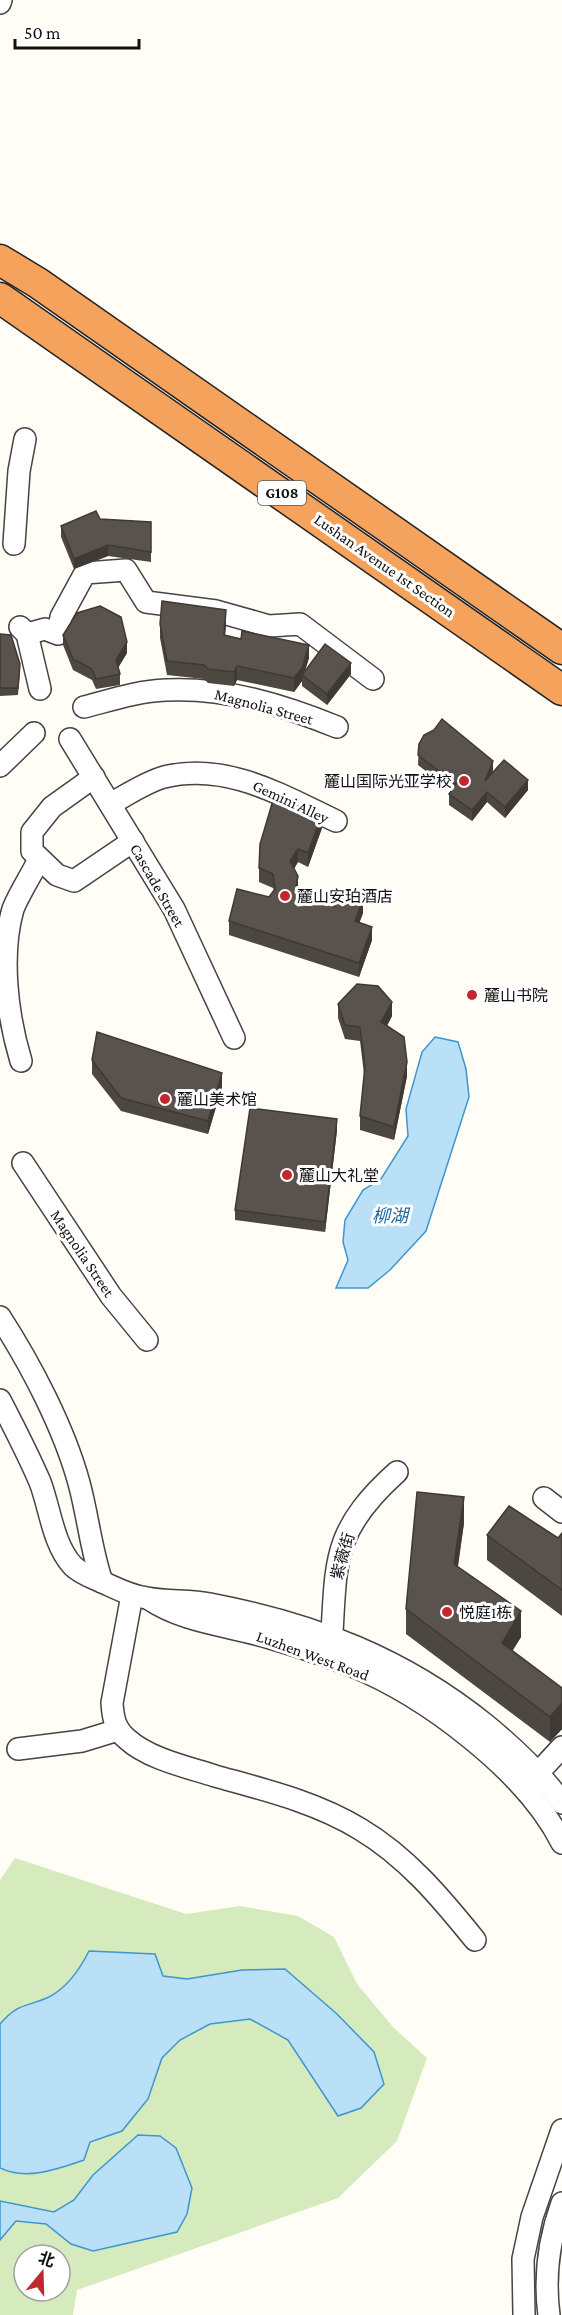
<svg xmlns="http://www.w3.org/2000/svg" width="562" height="2315" viewBox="0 0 562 2315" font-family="'Crimson Pro','Noto Sans SC',serif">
	<rect width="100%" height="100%" fill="#fffdf5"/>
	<path fill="#d5ebbd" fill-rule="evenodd" d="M15 1858 186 1914 240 1906 298 1916 334 1937 357 1984 394 2028 427 2058 397 2141 338 2198 77 2290 73 2315H0V1880ZM24 2255H60V2291H24Z"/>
	<g fill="#b9e0f7" stroke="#3f96cf" stroke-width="1.5">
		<polygon points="435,1037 458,1042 466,1069 469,1097 426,1231 390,1270 368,1288 336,1288 348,1260 343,1242 345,1220 363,1190 381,1179 408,1136 406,1109 422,1052"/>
		<path d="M89 1951 155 1954 163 1976 187 1979 242 1970 285 1969 337 2014 374 2052 384 2084 361 2108 338 2116 288 2040 250 2019 210 2024 180 2040 162 2058 148 2099 122 2131 90 2142 84 2160C58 2169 26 2181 0 2168V2024C19 2002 25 2008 49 1997 68 1987 80 1969 89 1951Z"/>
		<polygon points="138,2135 160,2136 176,2148 192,2188 187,2214 177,2232 93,2251 71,2244 46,2224 16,2221 0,2240 0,2201 54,2212 74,2200 93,2175"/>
	</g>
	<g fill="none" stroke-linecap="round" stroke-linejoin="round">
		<defs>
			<g id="minor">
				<polyline points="0,3 1,0"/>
				<polyline points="14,544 19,471 25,439"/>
				<polyline points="20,627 27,634 40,689"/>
				<polyline points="27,634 45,629 58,634 61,617 85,573 126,570 146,602 216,611 269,626 300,624 373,679"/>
				<path d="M84 707C111 700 138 691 166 690 225 687 283 705 337 727"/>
				<polyline points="70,739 174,909 234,1038"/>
				<polyline points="0,766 34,733"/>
				<polyline points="94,777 52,807 32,832 32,851 57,875 74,881 133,841"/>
				<path d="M110 804C127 795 146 782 164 777 227 762 281 795 336 821"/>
				<path d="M21 1061C7 1015 0 955 13 909 20 892 31 876 39 859"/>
				<polyline points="23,1163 111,1296 147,1340"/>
				<path d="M0 1317C31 1365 64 1428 79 1483 88 1516 91 1550 102 1582"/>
				<path d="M0 1400C14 1427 28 1454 40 1482 50 1508 53 1545 73 1566 80 1573 91 1577 100 1581 116 1588 130 1596 147 1598 168 1602 189 1600 210 1604 314 1624 403 1658 486 1725 514 1748 541 1773 562 1803"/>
				<polyline points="544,1498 562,1512"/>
				<path d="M132 1595 112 1703C113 1718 115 1729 127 1739 149 1759 187 1767 215 1776 265 1790 316 1802 360 1829 407 1857 441 1898 475 1940"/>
				<path d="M149 1599C185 1623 228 1625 270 1638 297 1646 325 1655 352 1666 426 1696 526 1771 562 1843"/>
				<path d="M331 1648C337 1564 329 1533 397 1472"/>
				<polyline points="18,1749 82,1741 118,1730"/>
				<polyline points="532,1784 538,1773 562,1747"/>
				<polyline points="524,2315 523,2259 532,2217 562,2130"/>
				<path d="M549 2315C544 2277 549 2239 562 2203"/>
			</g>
			<g id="highway">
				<polyline points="0,260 38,283 562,649"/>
				<polyline points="0,298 562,690"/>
			</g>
		</defs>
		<use href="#minor" stroke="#444" stroke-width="24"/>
		<use href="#highway" stroke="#222" stroke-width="33"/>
		<use href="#minor" stroke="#fff" stroke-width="21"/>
		<use href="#highway" stroke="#f5a25d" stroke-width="30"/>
	</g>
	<g fill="#4d4742">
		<polygon points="100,519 151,522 151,562 108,556 74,569 61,537 61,526"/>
		<polygon points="160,624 226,624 225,635 309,658 305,671 351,674 327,705 302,686 302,681 294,692 237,680 234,686 208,683 204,679 167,675 160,638"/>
		<polygon points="0,634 20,671 18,695 0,696"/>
		<polygon points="63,635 127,653 118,668 120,674 120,685 96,689 92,680 73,670 63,645"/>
		<polygon points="419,744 493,772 528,790 505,818 487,802 472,821 449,805 449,794 451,791 418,765"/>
		<polygon points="322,828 308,867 298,862 294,869 298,890 297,893 363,913 359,923 372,940 359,977 229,935 229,921 269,897 274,890 273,888 259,882 259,868"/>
		<polygon points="338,1004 392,1016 387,1026 407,1076 394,1140 360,1130 360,1116 364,1074 360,1041 345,1039 338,1018"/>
		<polygon points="92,1060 222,1087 208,1134 121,1111 92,1074"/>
		<polygon points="337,1130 325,1232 235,1220 235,1210"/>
		<polygon points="464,1523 458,1567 521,1637 512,1651 562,1688 562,1729 550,1742 406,1634 406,1609"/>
		<polygon points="562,1533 562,1616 487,1560 487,1535 558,1538"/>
	</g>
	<g fill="#3f3936">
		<polygon points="108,545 108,556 74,569 74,559"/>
		<polygon points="226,610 226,624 224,649 224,635"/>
		<polygon points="127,642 127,653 116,671 116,660"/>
		<polygon points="309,645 309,658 303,676 302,675 302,681 294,692 294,678"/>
		<polygon points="351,663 351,674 327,705 327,694"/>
		<polygon points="237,666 237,680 234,686 234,672"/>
		<polygon points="493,761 493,771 485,781"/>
		<polygon points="528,780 528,790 505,818 505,807"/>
		<polygon points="487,792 487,802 472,821 472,810"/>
		<polygon points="322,814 322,828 308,867 308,853"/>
		<polygon points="298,849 298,862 290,875 290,861"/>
		<polygon points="298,876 298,890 295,906 295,892"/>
		<polygon points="363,899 363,913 355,935 355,921"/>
		<polygon points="372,927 372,940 359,977 359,963"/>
		<polygon points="392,1002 392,1016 381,1036 381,1022"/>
		<polygon points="407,1062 407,1076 394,1140 394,1127"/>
		<polygon points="222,1073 222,1087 208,1134 208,1121"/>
		<polygon points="337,1119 337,1130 325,1232 325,1222"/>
		<polygon points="464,1497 464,1523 454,1589 454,1564"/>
		<polygon points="521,1611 521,1637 502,1668 502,1643"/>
		<polygon points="562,1703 562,1729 550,1742 550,1717"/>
	</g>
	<g fill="#5a524d" stroke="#3f3936" stroke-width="1.5">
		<polygon points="96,511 100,519 151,522 151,552 108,545 74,559 61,526"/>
		<polygon points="162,601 226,610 224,635 241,639 242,631 309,645 302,668 294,678 237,666 234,672 208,669 204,665 167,661 160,624"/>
		<polygon points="100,606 121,617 127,642 116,660 120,674 96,679 92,669 73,659 63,635 77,613"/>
		<polygon points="0,634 11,635 20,664 18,688 0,688"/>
		<polygon points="325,644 351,663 327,694 302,675"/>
		<polygon points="442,719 493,761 485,781 504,760 528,780 505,807 487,792 472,810 449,794 456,784 418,755 419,744 424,735 434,730"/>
		<polygon points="274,797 322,814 308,853 298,849 290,861 298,876 295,892 335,906 339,895 363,899 355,921 372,927 359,963 229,921 237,889 269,897 275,889 273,874 259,868 260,844"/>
		<polygon points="357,984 378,986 392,1002 381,1022 404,1037 407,1062 394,1127 360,1116 365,1066 360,1027 345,1025 338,1004"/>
		<polygon points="97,1032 222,1073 208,1121 121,1098 92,1060"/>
		<polygon points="250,1108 337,1119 325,1222 235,1210"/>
		<polygon points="417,1492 464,1497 454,1564 521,1611 502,1643 562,1688 562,1703 550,1717 406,1609"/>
		<polygon points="509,1506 558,1538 562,1533 562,1590 487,1535"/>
	</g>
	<g fill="#c4262e" stroke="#fff" stroke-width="2">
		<circle cx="464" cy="781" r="6"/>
		<circle cx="285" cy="896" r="6"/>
		<circle cx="472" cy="995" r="6"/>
		<circle cx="165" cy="1099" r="6"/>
		<circle cx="287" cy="1175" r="6"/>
		<circle cx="447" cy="1612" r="6"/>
	</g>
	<g text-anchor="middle" stroke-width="6" stroke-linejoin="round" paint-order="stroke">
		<rect fill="#fff" stroke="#585858" stroke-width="1.5" x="258" y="481" width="48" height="24" rx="4.5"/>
		<g font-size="15" font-weight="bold" fill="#111">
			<text x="282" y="498">G108</text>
		</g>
		<g font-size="16" fill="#111" stroke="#fff">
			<text transform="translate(385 565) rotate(35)" y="6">Lushan Avenue 1st Section</text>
			<text transform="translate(264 706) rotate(15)" y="6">Magnolia Street</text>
			<text transform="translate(291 801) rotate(25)" y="6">Gemini Alley</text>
			<text transform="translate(158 885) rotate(60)" y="6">Cascade Street</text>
			<text transform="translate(83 1253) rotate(56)" y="6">Magnolia Street</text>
			<text transform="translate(342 1556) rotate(-74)" y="6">紫薇街</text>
			<text transform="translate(313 1655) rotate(20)" y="6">Luzhen West Road</text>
		</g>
		<g font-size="16" fill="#111" stroke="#fff" text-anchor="start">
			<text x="452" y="787" text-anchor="end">麓山国际光亚学校</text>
			<text x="297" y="902">麓山安珀酒店</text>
			<text x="484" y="1001">麓山书院</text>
			<text x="177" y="1105">麓山美术馆</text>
			<text x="299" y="1181">麓山大礼堂</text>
			<text x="459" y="1618">悦庭1栋</text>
		</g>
		<g font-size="18" font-style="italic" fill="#1768a6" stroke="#fff">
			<text x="390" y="1222">柳湖</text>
		</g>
	</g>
	<g transform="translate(42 2273) rotate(19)"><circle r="28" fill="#ffffff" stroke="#a0a0a0" stroke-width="1.5"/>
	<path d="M0-4.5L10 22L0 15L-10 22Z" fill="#c4262e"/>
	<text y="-9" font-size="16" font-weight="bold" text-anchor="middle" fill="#111111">北</text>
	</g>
	<path d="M15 39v9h124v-9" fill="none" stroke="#111111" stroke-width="3"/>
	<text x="24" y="39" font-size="18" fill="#111111" stroke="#ffffff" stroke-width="4.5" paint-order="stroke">50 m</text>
</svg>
